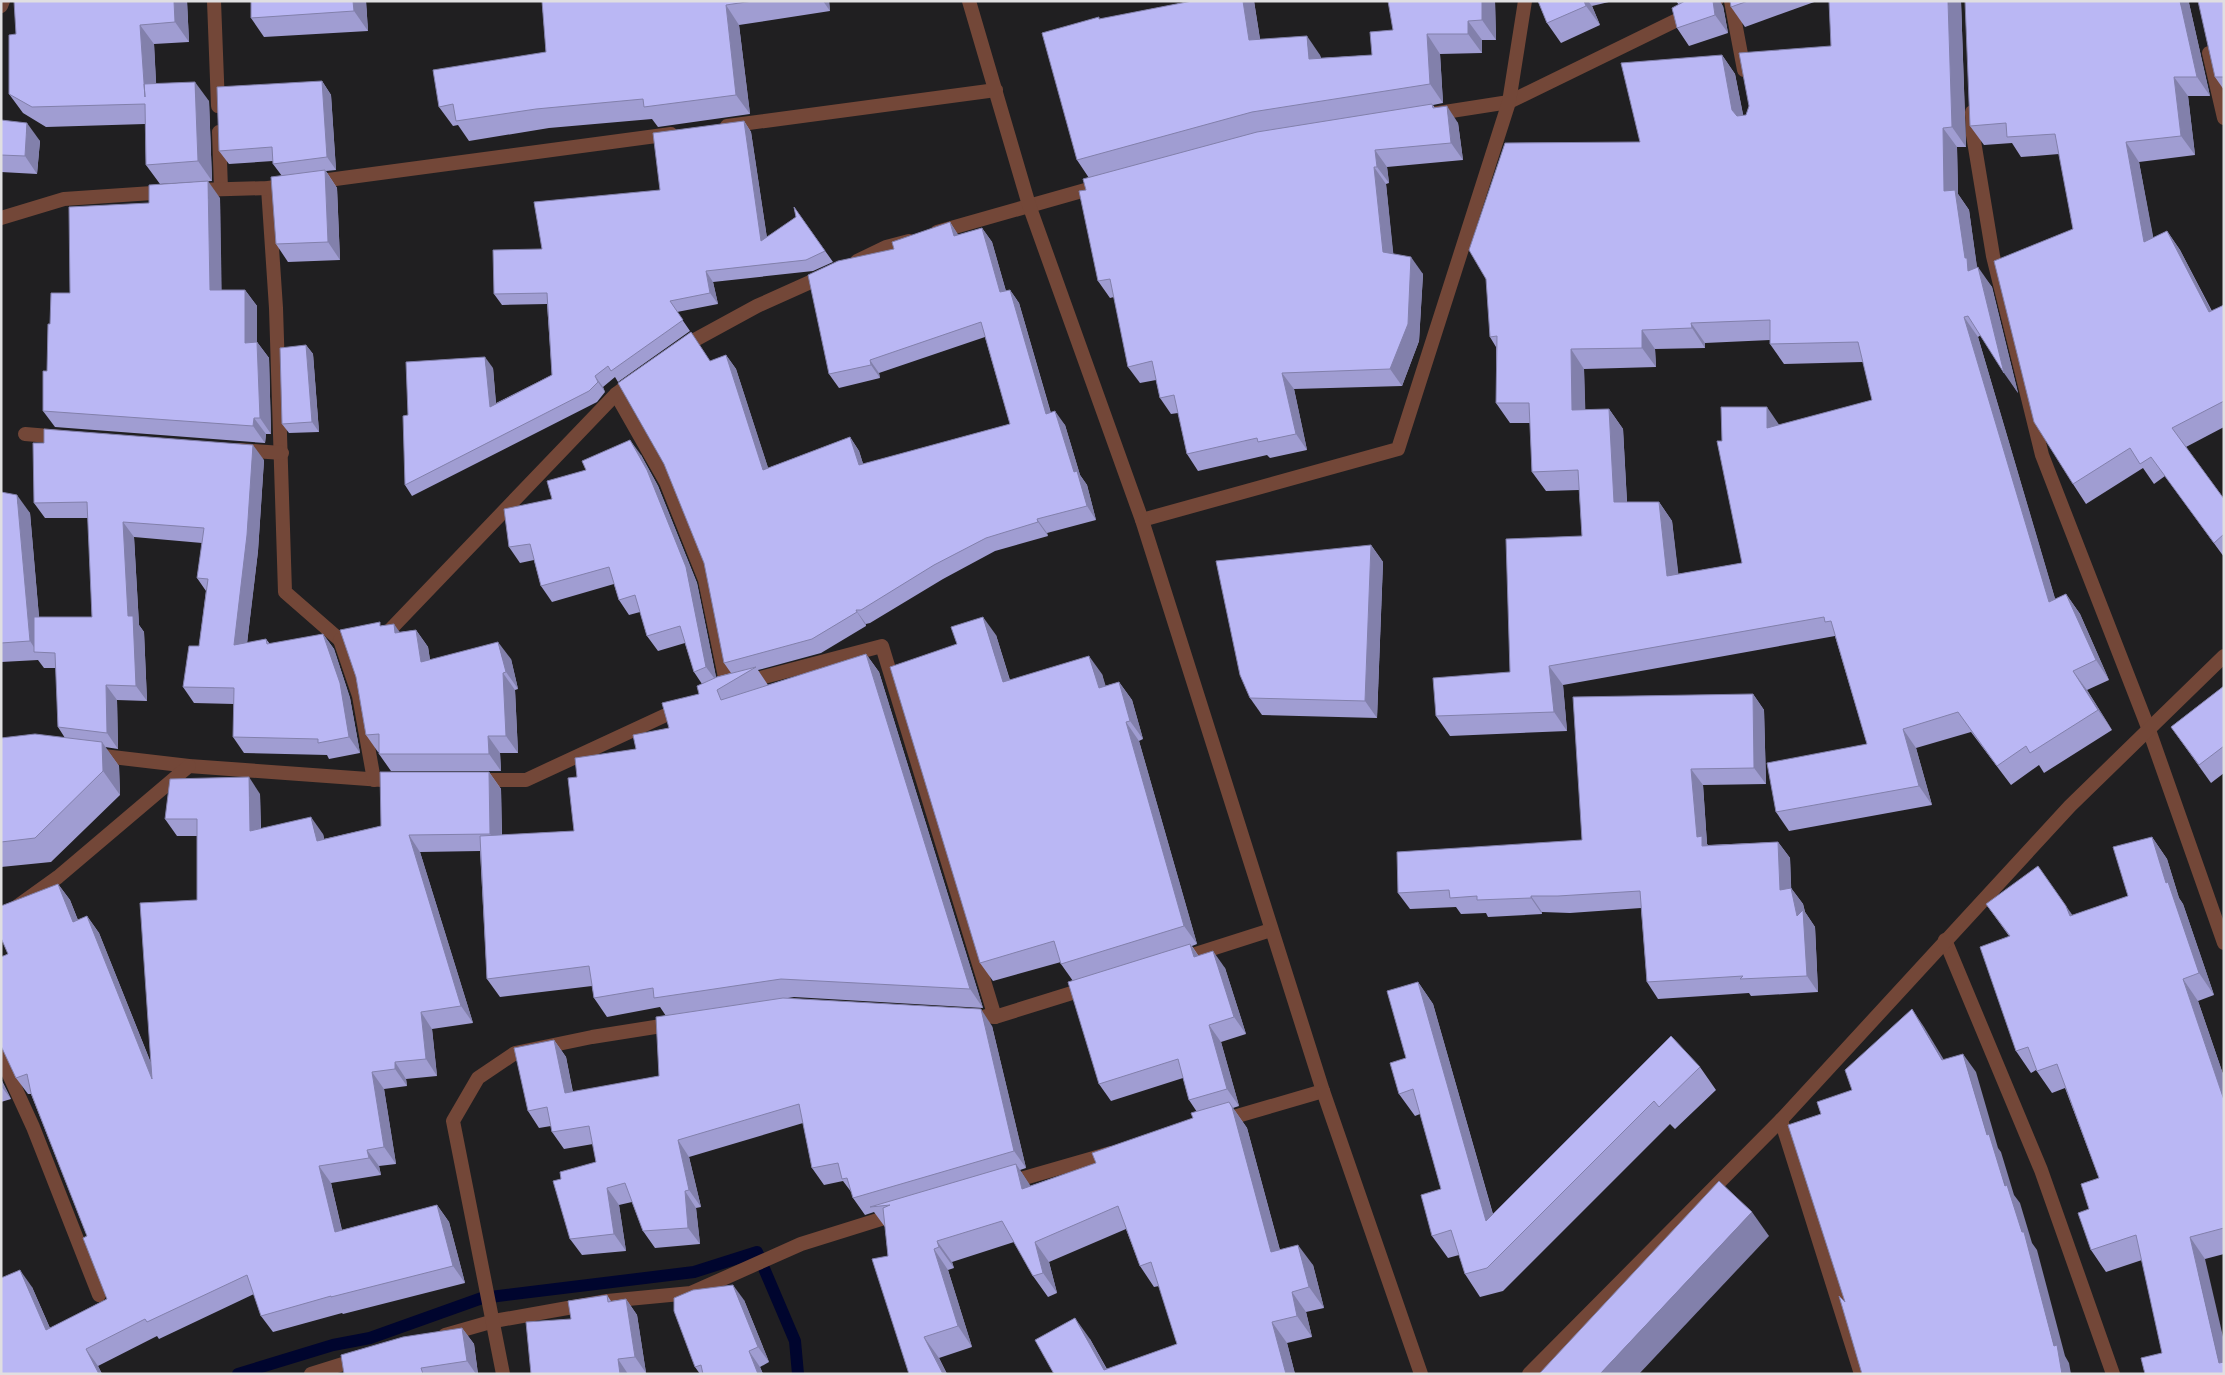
<svg xmlns="http://www.w3.org/2000/svg" width="2225" height="1375" viewBox="0 0 2225 1375" font-family="Cabin,sans-serif">
	<rect width="100%" height="100%" fill="#201f21"/>
	<g fill="none" stroke-linecap="round" stroke-linejoin="round">
		<polyline stroke="#00052e" stroke-width="12" points="238,1374 333,1345 370,1338 482,1298 694,1272 757,1252 795,1341 798,1374"/>
		<g stroke="#734738" stroke-width="14">
			<polyline points="214,1 218,106"/>
			<polyline points="1731,1 1744,70"/>
			<polyline points="1,6 3,1"/>
			<polyline points="2209,53 2224,118"/>
			<polyline points="1972,112 1973,135 1993,256 2042,455 2149,730 2224,943"/>
			<polyline points="1432,114 1509,102 1716,1"/>
			<polyline points="727,126 996,90"/>
			<polyline points="219,132 221,189"/>
			<polyline points="313,182 671,134"/>
			<polyline points="268,188 276,308 285,592 340,640"/>
			<polyline points="196,190 268,188 290,185"/>
			<polyline points="1,218 64,199 167,192"/>
			<polyline points="937,232 1103,185"/>
			<polyline points="857,261 886,247 909,241"/>
			<polyline points="680,348 757,306 826,275"/>
			<polyline points="616,394 666,482 705,580 727,687"/>
			<polyline points="25,434 61,437"/>
			<polyline points="240,450 282,453"/>
			<polyline points="1142,520 1398,449 1509,102 1525,1"/>
			<polyline points="745,682 882,646 995,1017"/>
			<polyline points="95,755 189,766 382,780"/>
			<polyline points="374,780 359,696 340,640 388,632 616,394 636,379"/>
			<polyline points="476,780 526,780 681,708"/>
			<polyline points="1,918 58,877 189,766"/>
			<polyline points="1945,940 2041,1170 2113,1374"/>
			<polyline points="1180,959 1271,930"/>
			<polyline points="986,1016 995,1017 1088,988"/>
			<polyline points="1,1057 33,1127 99,1295"/>
			<polyline points="1781,1120 1861,1374"/>
			<polyline points="1220,1121 1323,1091"/>
			<polyline points="1007,1183 1111,1153"/>
			<polyline points="445,1335 494,1321 607,1301 691,1293 801,1244 897,1214"/>
			<polyline points="311,1374 359,1359"/>
			<polyline points="503,1374 453,1121 478,1078 515,1053 592,1037 674,1024"/>
			<polyline points="1529,1374 1781,1120 2070,806 2224,656"/>
		</g>
		<polyline stroke="#734738" stroke-width="14" points="969,1 1029,205 1142,520 1323,1091 1421,1374"/>
	</g>
	<g fill="#a09dd2" fill-rule="evenodd">
		<polygon points="187,1 189,42 154,44 156,84 209,101 212,181 160,184 146,165 145,124 46,127 23,113 9,94 16,34"/>
		<polygon points="366,1 368,31 264,37 251,18"/>
		<polygon points="542,1 829,1 830,11 739,25 750,114 658,127 652,119 549,128 469,141 458,125 453,126 439,107 546,52"/>
		<polygon points="1192,1 1254,1 1260,39 1320,55 1321,58 1372,55 1393,30 1495,1 1496,40 1482,40 1482,53 1440,54 1443,103 1433,105 1435,108 1458,123 1463,160 1387,167 1389,183 1386,184 1393,254 1423,274 1419,341 1402,386 1294,389 1307,450 1270,458 1267,455 1198,471 1187,454 1178,413 1171,414 1160,398 1156,380 1140,383 1128,367 1114,297 1110,298 1098,281 1086,190 1089,178 1077,160 1100,19"/>
		<polygon points="1538,1 1613,1 1592,6 1600,25 1561,43 1547,23"/>
		<polygon points="1676,1 1713,1 1723,6 1728,33 1689,46 1677,28 1679,5"/>
		<polygon points="1730,1 1817,1 1745,27 1731,7"/>
		<path d="M1961 1 1966 147H1957L1958 194 1969 210 1977 268 1992 287 2018 393 1981 335 1978 337 2055 599 2066 594 2080 614 2109 680 2087 690 2112 730 2044 773 2039 765 2011 785 1971 732 1916 748 1932 805 1789 831 1776 812 1867 744 1835 636 1563 685 1567 731 1450 736 1436 716 1510 672 1582 536 1579 490 1546 491 1532 472 1530 423H1510L1496 403V347L1490 337 1640 142 1722 55 1735 74 1743 115H1746L1831 46ZM1770 340V344L1784 364 1863 362 1872 400 1722 441 1742 563 1678 574 1672 521 1659 502H1627L1623 429 1609 409 1585 410 1584 369 1656 367 1655 349 1705 348V343Z"/>
		<polygon points="2224,1 2224,90 2215,77"/>
		<polygon points="2189,3 2210,96 2188,96 2195,155 2139,162 2153,238 2167,231 2180,250 2212,311 2224,305 2224,427 2186,447 2224,499 2224,557 2165,476 2154,484 2143,468 2086,504 2073,484 2073,229 2059,154 2021,157 2012,143 1984,145 1970,126"/>
		<polygon points="322,81 331,95 336,170 326,171 337,188 340,260 288,262 276,244 282,176 273,164 273,161 229,164 219,151"/>
		<polygon points="1,120 40,141 37,174 1,172"/>
		<polygon points="744,121 751,132 767,238 796,217 794,207 833,262 813,271 713,282 718,304 677,312 690,331 618,382 615,377 603,387 605,392 597,402 412,496 405,485 408,415 493,368 496,403 552,375 547,304 502,305 494,294 542,249 660,190"/>
		<polygon points="220,198 221,290 245,290 257,306 257,342 269,358 271,434 266,434 265,443 55,427 43,411 47,371 50,324 70,293 149,203"/>
		<polygon points="950,222 958,235 982,228 992,242 1006,291 1010,290 1019,303 1051,413 1065,425 1080,475 1087,485 1096,520 1047,533 1048,536 995,551 943,579 870,623 866,624 866,626 821,653 758,670 768,685 866,654 879,672 983,1008 794,997 788,998 992,1026 1026,1168 1020,1170 1030,1186 1096,1163 1193,1118 1197,1112 1189,1100 1183,1078 1111,1101 1099,1084 1073,981 1061,964 1061,962 993,981 980,963 996,635 1010,680 1102,674 1105,686 1119,682 1132,700 1143,739 1139,741 1197,944 1192,946 1198,955 1225,968 1246,1034 1221,1042 1239,1106 1233,1108 1247,1128 1280,1250 1313,1265 1324,1308 1306,1312 1312,1337 1287,1343 1295,1374 1054,1374 1090,1339 1107,1369 1177,1344 1159,1286 1154,1287 1140,1266 1126,1229 1049,1262 1057,1293 1048,1297 1033,1276 1014,1242 952,1262 954,1268 948,1270 972,1347 939,1358 947,1374 909,1374 888,1256 885,1227 874,1212 865,1215 853,1198 852,1193 843,1181 824,1185 812,1168 803,1123 689,1157 701,1207 696,1208 700,1244 655,1248 643,1231 632,1202 619,1205 626,1251 582,1255 570,1239 561,1179 596,1162 593,1144 564,1149 552,1132 551,1126 539,1128 528,1111 554,1040 566,1057 573,1092 659,1076 666,1016 660,1007 607,1017 594,998 592,986 500,997 487,979 480,851 420,852 473,1023 432,1029 437,1076 406,1079 407,1086 384,1089 396,1164 379,1166 381,1175 331,1183 342,1230 437,1205 449,1222 465,1283 343,1314 342,1313 273,1332 261,1316 254,1294 159,1339 157,1336 98,1366 102,1374 1,1374 32,1287 50,1328 107,1299 87,1236 31,1094 28,1094 16,1078 3,1049 1,1049 1,957 8,954 58,884 70,900 78,920 87,916 99,933 151,1063 197,900 197,836 177,836 165,819 260,794 261,829 323,834 324,839 381,826 489,772 501,789 502,835 574,831 577,777 636,749 669,728 699,694 702,684 694,672 685,643 658,651 647,636 640,612 629,615 619,600 614,584 552,602 541,586 534,560 520,563 509,547 552,499 641,455 658,486 697,583 716,677 731,673 724,663 711,361 726,355 736,369 768,468 850,437 859,451 863,464 1010,424 985,337 879,373 880,378 839,388 829,374 894,249"/>
		<polygon points="306,345 313,354 319,432 289,433 282,424"/>
		<polygon points="264,460 258,551 247,643 266,639 270,644 323,634 334,649 350,698 360,753 329,759 327,755 244,753 233,737 234,704 194,703 183,687 199,646 206,591 197,578 202,543 134,537 139,625 144,632 147,701 117,700 118,749 105,747 119,766 120,795 51,862 1,867 1,738 65,738 58,727 56,668 44,668 38,660 1,662 1,492 30,513 39,617 92,617 88,518 45,518 34,503"/>
		<polygon points="1371,545 1383,562 1377,718 1262,715 1250,698"/>
		<polygon points="382,625 400,632 416,630 428,647 430,660 511,659 518,689 515,690 518,753 500,753 501,771 391,771 379,754 379,752 378,752 366,735 356,677"/>
		<polygon points="2224,686 2224,773 2211,783 2171,727"/>
		<polygon points="1753,694 1764,710 1766,784 1703,785 1707,844 1708,845 1778,842 1790,858 1791,888 1803,904 1805,912 1815,927 1818,992 1751,996 1749,993 1658,999 1647,982 1641,908 1570,913 1542,912 1542,914 1488,917 1486,913 1461,914 1456,907 1410,909 1398,893 1582,840"/>
		<polygon points="2152,837 2167,859 2179,898 2183,904 2214,995 2198,1001 2224,1077 2224,1254 2205,1259 2162,1353 2142,1260 2106,1272 2091,1250 2089,1209 2099,1178 2065,1088 2052,1093 2036,1070 2031,1073 2016,1051 2009,936 1986,904 2073,915 2128,896"/>
		<polygon points="1418,982 1433,1004 1493,1214 1700,1067 1716,1090 1675,1129 1670,1124 1503,1291 1480,1297 1465,1274 1459,1255 1448,1258 1432,1236 1441,1189 1420,1114 1415,1116 1399,1094 1406,1058"/>
		<polygon points="1,1079 11,1099 1,1102"/>
		<polygon points="607,1295 611,1301 626,1299 637,1315 646,1373 639,1374 531,1374 571,1319"/>
		<polygon points="744,1300 769,1362 760,1367 763,1374 700,1374 695,1367"/>
		<polygon points="462,1328 474,1344 478,1374 344,1374"/>
	</g>
	<g fill="#8280ab">
		<polygon points="174,1 187,1 189,42 175,22"/>
		<polygon points="353,1 366,1 368,31 354,11"/>
		<polygon points="823,1 829,1 830,11"/>
		<polygon points="1243,1 1254,1 1263,59 1249,40"/>
		<polygon points="1482,1 1495,1 1496,40 1482,20"/>
		<polygon points="1584,1 1588,1 1592,6 1600,25 1586,6"/>
		<polygon points="1713,1 1720,1 1723,6 1728,33 1715,15"/>
		<polygon points="1948,1 1961,1 1966,147 1952,127"/>
		<polygon points="2180,1 2190,1 2189,3 2210,96 2197,77"/>
		<polygon points="726,5 739,25 750,114 736,95"/>
		<polygon points="1468,21 1482,40 1482,53 1468,34"/>
		<polygon points="140,25 154,44 158,117 145,97"/>
		<polygon points="1427,34 1440,54 1443,103 1430,84"/>
		<polygon points="1307,36 1320,55 1322,78 1309,59"/>
		<polygon points="1722,55 1735,74 1746,129 1732,110"/>
		<polygon points="2174,77 2188,96 2195,155 2181,136"/>
		<polygon points="322,81 331,95 336,170 327,157"/>
		<polygon points="195,82 209,101 212,181 198,161"/>
		<polygon points="1447,106 1458,123 1463,160 1451,143"/>
		<polygon points="744,121 751,132 769,252 761,241"/>
		<polygon points="27,123 40,141 37,174 25,156"/>
		<polygon points="1943,128 1957,147 1958,194 1969,210 1978,274 1968,271 1944,191"/>
		<polygon points="2126,142 2139,162 2158,262 2144,242"/>
		<polygon points="1375,150 1387,167 1389,183 1377,167"/>
		<polygon points="1374,167 1386,184 1395,269 1383,252"/>
		<polygon points="325,170 337,188 340,260 328,242"/>
		<polygon points="208,181 220,198 222,306 210,290"/>
		<polygon points="950,222 959,236 954,236"/>
		<polygon points="982,228 992,242 1010,306 1000,292"/>
		<polygon points="2167,231 2180,250 2222,332 2209,312"/>
		<polygon points="1411,257 1423,274 1419,341 1402,386 1390,369"/>
		<polygon points="1978,267 1992,287 2018,393 2004,373"/>
		<polygon points="706,271 713,282 718,304 710,293"/>
		<polygon points="245,290 257,306 257,359 245,343"/>
		<polygon points="1010,290 1019,303 1055,428 1046,414"/>
		<polygon points="1964,317 1978,337 2062,622 2049,602"/>
		<polygon points="1691,323 1705,343 1705,348 1692,328"/>
		<polygon points="1642,330 1655,349 1656,367 1642,348"/>
		<polygon points="257,342 269,358 271,434 260,418"/>
		<polygon points="306,345 313,354 319,432 312,422"/>
		<polygon points="1571,349 1584,369 1586,429 1572,410"/>
		<polygon points="726,355 736,369 773,483 763,470"/>
		<polygon points="485,357 493,368 497,417 490,407"/>
		<polygon points="870,360 879,373 880,378 871,365"/>
		<polygon points="1282,373 1294,389 1307,450 1296,434"/>
		<polygon points="595,376 603,387 605,392 598,382"/>
		<polygon points="1767,407 1780,426 1767,428"/>
		<polygon points="1609,409 1623,429 1628,522 1614,502"/>
		<polygon points="1055,411 1065,425 1080,475 1087,485 1096,520 1087,506 1074,472"/>
		<polygon points="254,418 266,434 265,443 253,426"/>
		<polygon points="850,437 859,451 868,479 859,465"/>
		<polygon points="630,440 641,455 658,486 697,583 717,682 706,667"/>
		<polygon points="253,445 264,460 258,551 245,661 234,645"/>
		<polygon points="17,495 30,513 42,652 37,652 30,641"/>
		<polygon points="1659,502 1672,521 1681,595 1667,576"/>
		<polygon points="1037,519 1047,533 1048,536 1038,522"/>
		<polygon points="123,522 134,537 139,625 144,632 147,701 136,686 128,616"/>
		<polygon points="1371,545 1383,562 1377,718 1365,701"/>
		<polygon points="2066,594 2080,614 2109,680 2096,660"/>
		<polygon points="856,610 866,624 866,626 857,612"/>
		<polygon points="983,617 996,635 1016,701 1003,682"/>
		<polygon points="394,624 406,641 395,633"/>
		<polygon points="416,630 428,647 433,679 421,662"/>
		<polygon points="323,634 334,649 350,698 360,753 349,737"/>
		<polygon points="498,642 511,659 518,689 506,672"/>
		<polygon points="866,654 879,672 983,1008 970,989"/>
		<polygon points="1089,656 1102,674 1112,706 1099,688"/>
		<polygon points="1549,666 1563,685 1567,731 1554,712"/>
		<polygon points="2073,671 2087,690 2112,730 2098,710"/>
		<polygon points="503,673 515,690 518,753 506,736"/>
		<polygon points="1119,682 1132,700 1143,739 1130,721"/>
		<polygon points="106,685 117,700 118,749 107,733"/>
		<polygon points="1753,694 1764,710 1766,784 1754,768"/>
		<polygon points="1126,722 1139,741 1197,944 1184,926"/>
		<polygon points="1903,729 1916,748 1932,805 1919,786"/>
		<polygon points="488,736 500,753 501,771 489,754"/>
		<polygon points="102,742 119,766 120,795 103,771"/>
		<polygon points="1691,769 1703,785 1707,844 1713,853 1714,862 1697,837"/>
		<polygon points="489,772 501,789 502,851 490,834"/>
		<polygon points="249,777 260,794 261,848 250,831"/>
		<polygon points="311,817 323,834 329,858 317,841"/>
		<polygon points="409,835 420,852 473,1023 461,1006"/>
		<polygon points="2152,837 2167,859 2179,898 2183,904 2214,995 2199,973 2166,883"/>
		<polygon points="1778,842 1790,858 1792,907 1780,890"/>
		<polygon points="58,884 70,900 85,939 73,922"/>
		<polygon points="1791,888 1803,904 1805,912 1815,927 1818,992 1807,976 1797,916"/>
		<polygon points="1531,896 1542,912 1542,914 1531,898"/>
		<polygon points="2066,906 2081,927 2070,916"/>
		<polygon points="87,916 99,933 164,1096 152,1079"/>
		<polygon points="1190,944 1202,961 1194,957"/>
		<polygon points="1213,951 1225,968 1246,1034 1234,1017"/>
		<polygon points="2183,979 2198,1001 2224,1077 2224,1100"/>
		<polygon points="1418,982 1433,1004 1501,1243 1486,1221"/>
		<polygon points="981,1009 992,1026 1026,1168 1014,1151"/>
		<polygon points="1912,1009 1924,1027 1955,1078 1942,1060"/>
		<polygon points="421,1012 432,1029 437,1076 426,1059"/>
		<polygon points="1209,1025 1221,1042 1239,1106 1227,1089"/>
		<polygon points="554,1040 566,1057 576,1110 565,1093"/>
		<polygon points="1963,1054 1976,1072 1998,1148 2001,1152 2014,1195 2020,1203 2032,1243 2037,1250 2065,1356 2069,1363 2071,1374 2062,1374 2022,1232 1987,1135"/>
		<polygon points="395,1062 406,1079 407,1086 395,1069"/>
		<polygon points="372,1072 384,1089 396,1164 384,1147"/>
		<polygon points="1,1079 11,1099 1,1086"/>
		<polygon points="1229,1102 1247,1128 1286,1273 1271,1252"/>
		<polygon points="678,1140 689,1157 701,1207 689,1190"/>
		<polygon points="367,1150 379,1166 381,1175 369,1158"/>
		<polygon points="1016,1164 1030,1185 1036,1210 1022,1189"/>
		<polygon points="319,1166 331,1183 346,1249 335,1232"/>
		<polygon points="607,1188 619,1205 626,1251 614,1234"/>
		<polygon points="685,1191 696,1208 700,1244 688,1228"/>
		<polygon points="437,1205 449,1222 465,1283 453,1266"/>
		<polygon points="1752,1212 1769,1236 1639,1374 1600,1374"/>
		<polygon points="2190,1237 2205,1259 2224,1341 2224,1370 2219,1363"/>
		<polygon points="937,1241 952,1262 954,1268 939,1247"/>
		<polygon points="1035,1242 1049,1262 1057,1293 1043,1273"/>
		<polygon points="1298,1245 1313,1265 1324,1308 1309,1287"/>
		<polygon points="934,1249 948,1270 972,1347 958,1326"/>
		<polygon points="20,1270 32,1287 58,1347 46,1330"/>
		<polygon points="733,1285 744,1300 769,1362 758,1347"/>
		<polygon points="1292,1292 1306,1312 1312,1337 1297,1316"/>
		<polygon points="626,1299 637,1315 646,1373 635,1357"/>
		<polygon points="1075,1318 1090,1339 1109,1374 1104,1370"/>
		<polygon points="1272,1322 1287,1343 1295,1374 1286,1374"/>
		<polygon points="462,1328 474,1344 478,1374 476,1374 467,1361"/>
		<polygon points="924,1337 939,1358 947,1374 943,1374"/>
		<polygon points="86,1349 98,1366 102,1374 99,1374"/>
		<polygon points="749,1351 760,1367 763,1374 758,1374"/>
		<polygon points="618,1359 628,1374 620,1374"/>
	</g>
	<g fill="#bab7f4" stroke="#8280ab" fill-rule="evenodd">
		<polygon points="14,1 174,1 175,22 140,25 145,97 144,84 195,82 198,161 146,165 145,104 32,107 9,94 9,35 16,34"/>
		<polygon points="251,1 353,1 354,11 251,18"/>
		<polygon points="542,1 753,1 726,5 736,95 644,107 643,99 536,109 456,121 453,104 439,107 433,70 546,52"/>
		<polygon points="1192,1 1243,1 1249,40 1307,36 1309,59 1372,55 1370,32 1393,30 1388,1 1482,1 1482,20 1468,21 1468,34 1427,34 1430,84 1252,112 1077,160 1042,33 1099,17 1099,19"/>
		<polygon points="1538,1 1584,1 1586,6 1547,23"/>
		<polygon points="1685,1 1713,1 1715,15 1677,28 1672,8"/>
		<polygon points="1730,1 1748,1 1731,7"/>
		<path d="M1829 1H1948L1952 127 1943 128 1944 191 1955 190 1965 258H1967L1968 271 1978 267 2004 373 1968 316 1964 317 2049 602 2066 594 2096 660 2073 671 2098 710 2030 753 2026 746 1997 766 1958 712 1903 729 1919 786 1776 812 1767 763 1867 744 1831 621 1825 622 1824 617 1549 666 1554 712 1436 716 1433 678 1510 672 1506 539 1582 536 1578 470 1532 472 1529 403H1496L1497 336 1490 337 1486 279 1469 250 1505 143 1640 142 1621 63 1722 55 1732 110 1737 116 1746 115 1749 106 1739 53 1831 46ZM1770 320V344L1858 342 1872 400 1767 428V407H1721L1722 441H1717L1742 563 1667 576 1659 502H1614L1609 409 1572 410 1571 349 1642 348V330L1692 328 1691 323Z"/>
		<polygon points="1965,1 2180,1 2197,77 2174,77 2181,136 2126,142 2144,242 2167,231 2209,312 2224,305 2224,401 2172,428 2224,499 2224,534 2214,543 2151,457 2140,464 2130,448 2073,484 2034,422 1994,261 2073,229 2055,134 2007,137 2006,123 1970,126"/>
		<polygon points="2198,1 2224,1 2224,77 2215,77"/>
		<polygon points="322,81 327,157 273,164 272,147 219,151 217,87"/>
		<polygon points="1432,104 1433,108 1447,106 1451,143 1375,150 1377,167 1374,167 1383,252 1411,257 1408,324 1390,369 1282,373 1296,434 1258,442 1257,438 1187,454 1174,395 1160,398 1152,361 1128,367 1110,279 1098,281 1079,191 1086,190 1083,179 1257,132"/>
		<polygon points="1,120 27,123 25,156 1,155"/>
		<polygon points="744,121 761,241 796,217 794,207 825,251 806,260 706,271 710,293 670,301 683,320 611,371 608,366 595,376 598,382 589,391 405,485 403,416 408,415 406,362 485,357 490,407 552,375 547,293 494,294 493,250 542,249 534,202 660,190 653,133"/>
		<polygon points="325,170 328,242 276,244 271,177"/>
		<polygon points="208,181 210,290 245,290 245,343 257,342 260,418 254,418 253,426 43,411 43,371 47,371 48,324 50,324 51,293 70,293 69,207 149,203 149,185"/>
		<polygon points="950,222 954,236 982,228 1000,292 1010,290 1046,414 1055,411 1074,472 1077,471 1087,506 1037,519 1038,522 986,538 934,565 861,610 856,610 857,612 812,639 724,663 704,563 664,464 618,383 691,332 710,361 726,355 763,470 850,437 859,465 1010,424 981,322 870,360 871,365 829,374 808,275 838,261 894,249 892,242"/>
		<polygon points="306,345 312,422 282,424 280,348"/>
		<polygon points="44,429 253,445 247,535 234,645 266,639 267,644 323,634 340,683 349,737 318,743 318,739 233,737 234,688 183,687 189,646 199,646 208,579 197,578 204,528 123,522 128,616 133,616 136,686 106,685 107,733 58,727 55,653 34,652 34,617 92,617 87,502 34,503 33,443 44,443"/>
		<polygon points="630,440 647,470 686,567 706,667 694,672 680,626 647,636 635,595 619,600 609,567 541,586 530,544 509,547 504,509 552,499 547,481 586,470 582,461"/>
		<polygon points="1,492 17,495 30,641 1,643"/>
		<polygon points="1371,545 1365,701 1250,698 1240,675 1216,561"/>
		<polygon points="983,617 1003,682 1089,656 1099,688 1119,682 1130,721 1126,722 1184,926 1061,964 1054,941 980,963 890,667 957,644 951,627"/>
		<polygon points="380,622 380,626 394,624 395,633 416,630 421,662 498,642 506,672 503,673 506,736 488,736 489,754 379,754 379,734 366,735 356,677 340,630"/>
		<polygon points="866,654 970,989 781,979 654,998 653,988 594,998 589,966 487,979 480,836 574,831 568,778 577,777 575,758 636,749 633,735 669,728 662,703 699,694 697,686 717,677 756,667 717,690 721,700"/>
		<polygon points="2224,686 2224,746 2199,765 2171,727"/>
		<polygon points="1753,694 1754,768 1691,769 1697,837 1702,836 1702,846 1778,842 1780,890 1791,888 1797,916 1803,910 1807,976 1740,979 1743,976 1647,982 1640,891 1558,896 1531,896 1531,898 1477,900 1477,896 1450,898 1449,890 1398,893 1397,852 1582,840 1573,697"/>
		<polygon points="35,734 102,742 103,771 35,838 1,842 1,738"/>
		<polygon points="380,772 489,772 490,834 409,835 461,1006 421,1012 426,1059 395,1062 395,1069 372,1072 384,1147 367,1150 369,1158 319,1166 335,1232 437,1205 453,1266 331,1297 331,1296 261,1316 247,1275 147,1322 145,1319 86,1349 99,1374 1,1374 1,1278 20,1270 46,1330 107,1299 83,1238 87,1236 31,1093 27,1074 16,1078 1,1046 1,957 8,954 1,938 1,906 58,884 73,922 87,916 152,1079 140,903 197,900 197,819 165,819 170,779 249,777 250,831 311,817 317,841 381,826"/>
		<polygon points="2152,837 2166,883 2168,882 2199,973 2183,979 2224,1100 2224,1228 2190,1237 2219,1363 2224,1362 2224,1374 2145,1374 2141,1358 2162,1353 2136,1235 2091,1250 2078,1213 2089,1209 2081,1184 2099,1178 2057,1064 2037,1071 2028,1047 2016,1051 1980,947 2010,936 1986,904 2038,866 2066,906 2070,916 2128,896 2113,847"/>
		<polygon points="1190,944 1194,957 1213,951 1234,1017 1209,1025 1227,1089 1189,1100 1178,1059 1099,1084 1068,982"/>
		<polygon points="1418,982 1486,1221 1671,1036 1700,1067 1659,1107 1654,1101 1487,1268 1465,1274 1451,1230 1432,1236 1421,1195 1441,1189 1413,1089 1399,1094 1390,1063 1406,1058 1387,991"/>
		<polygon points="783,998 981,1009 1014,1151 853,1198 847,1178 842,1179 838,1163 812,1168 799,1104 678,1140 689,1190 685,1191 688,1228 643,1231 625,1183 607,1188 614,1234 570,1239 553,1181 561,1179 560,1172 596,1162 589,1126 552,1132 547,1107 528,1111 514,1048 554,1040 565,1093 659,1076 656,1017"/>
		<polygon points="1912,1009 1942,1060 1963,1054 1987,1135 1989,1134 2005,1186 2007,1185 2022,1232 2024,1232 2054,1346 2057,1345 2062,1374 1862,1374 1839,1296 1845,1302 1788,1125 1821,1114 1817,1102 1852,1090 1845,1070"/>
		<polygon points="1229,1102 1232,1107 1271,1252 1298,1245 1309,1287 1292,1292 1297,1316 1272,1322 1286,1374 1054,1374 1035,1340 1075,1318 1104,1370 1177,1344 1151,1262 1140,1266 1118,1206 1035,1242 1043,1273 1033,1276 1002,1221 937,1241 939,1247 934,1249 958,1326 924,1337 943,1374 909,1374 872,1259 888,1256 883,1208 890,1205 870,1207 1016,1164 1022,1189 1096,1163 1092,1153 1193,1118 1191,1113"/>
		<polygon points="1719,1181 1752,1212 1600,1374 1539,1374"/>
		<polygon points="733,1285 758,1347 749,1351 758,1374 703,1374 701,1365 695,1367 674,1311 674,1298 693,1290"/>
		<polygon points="607,1295 608,1302 626,1299 635,1357 618,1359 620,1374 531,1374 526,1322 571,1319 568,1301"/>
		<polygon points="462,1328 467,1361 421,1368 423,1374 344,1374 341,1355 403,1337"/>
	</g>
	<rect width="2225" height="1375" fill="none" stroke="#e0dfe1" stroke-width="5"/>
</svg>
